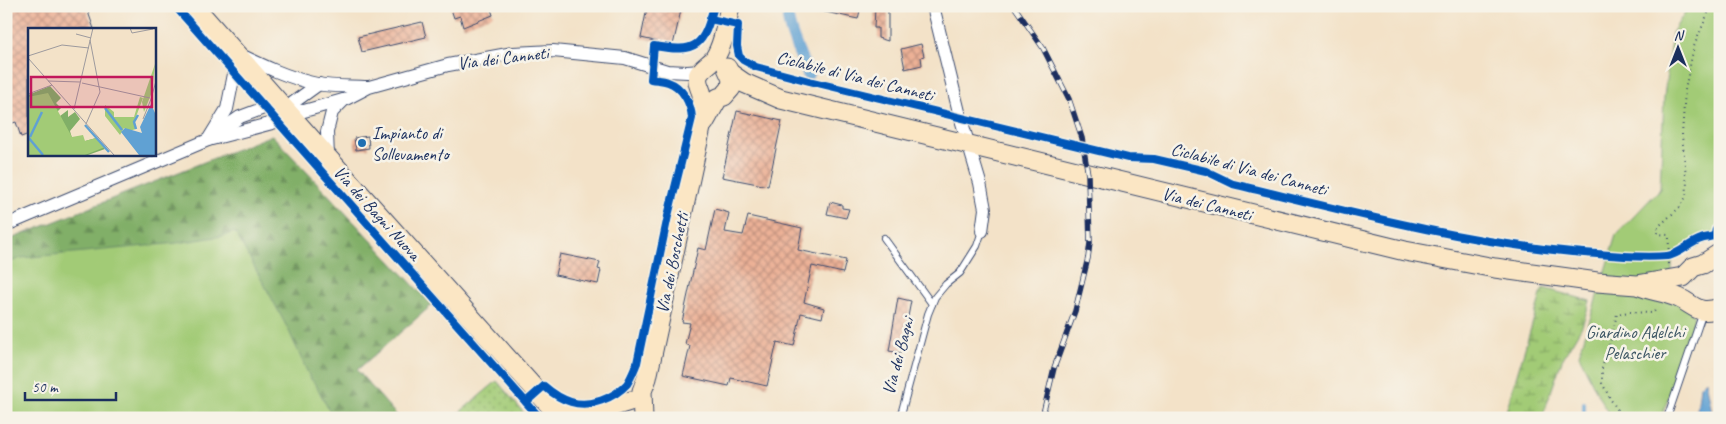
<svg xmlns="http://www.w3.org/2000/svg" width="1726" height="424" viewBox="0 0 1726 424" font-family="Caveat,sans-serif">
	<defs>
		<pattern id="grass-dots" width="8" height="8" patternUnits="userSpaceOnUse" patternTransform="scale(1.25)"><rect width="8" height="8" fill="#a2cb76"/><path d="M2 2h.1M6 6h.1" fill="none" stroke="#83a564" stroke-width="1.8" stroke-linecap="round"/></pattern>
		<pattern id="forest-firs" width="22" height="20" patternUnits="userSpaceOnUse" patternTransform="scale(1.25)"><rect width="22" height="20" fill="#81af67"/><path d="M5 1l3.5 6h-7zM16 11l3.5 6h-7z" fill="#698f58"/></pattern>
		<pattern id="wetland-marsh" width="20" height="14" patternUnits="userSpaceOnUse" patternTransform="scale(1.25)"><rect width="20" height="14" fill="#a2cb76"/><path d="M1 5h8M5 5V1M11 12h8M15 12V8" fill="none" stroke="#83a564"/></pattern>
		<pattern id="building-cross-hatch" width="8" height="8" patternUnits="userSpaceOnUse" patternTransform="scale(1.25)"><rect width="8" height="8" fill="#ecb196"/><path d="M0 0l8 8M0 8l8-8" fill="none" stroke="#be907e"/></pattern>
	</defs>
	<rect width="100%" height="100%" fill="#f7f3e8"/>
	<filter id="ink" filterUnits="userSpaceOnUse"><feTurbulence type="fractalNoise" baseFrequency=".02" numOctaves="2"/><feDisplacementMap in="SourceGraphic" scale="10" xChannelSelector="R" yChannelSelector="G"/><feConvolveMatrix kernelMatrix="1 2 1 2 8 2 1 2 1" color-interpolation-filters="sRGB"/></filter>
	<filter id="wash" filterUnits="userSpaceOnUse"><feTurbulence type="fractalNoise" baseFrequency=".0096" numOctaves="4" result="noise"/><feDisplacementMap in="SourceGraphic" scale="20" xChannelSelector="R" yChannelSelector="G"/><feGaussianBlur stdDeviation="1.12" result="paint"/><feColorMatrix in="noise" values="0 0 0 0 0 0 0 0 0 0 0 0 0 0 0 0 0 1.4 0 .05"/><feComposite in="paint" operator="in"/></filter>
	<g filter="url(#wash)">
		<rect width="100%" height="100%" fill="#f3e2c8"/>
		<polygon fill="url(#grass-dots)" stroke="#5e7d6a" points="497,381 528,418 453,418"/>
		<polygon fill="url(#forest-firs)" stroke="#4e6f62" points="272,135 432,305 357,370 399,418 322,418 6,367 6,241"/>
		<polygon fill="url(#wetland-marsh)" stroke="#5e7d6a" points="1543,288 1590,301 1582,326 1562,360 1542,418 1504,418"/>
		<g fill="#a2cb76" stroke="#5e7d6a">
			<path d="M1689 6H1720V233C1706 244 1688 250 1672 259V283L1694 317 1680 366 1661 418H1611L1600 399 1579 355 1616 235 1660 189 1664 97 1672 33Z"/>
			<polygon points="235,232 270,295 289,331 310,378 316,385 333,418 6,418 6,264 21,258 177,243 222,236"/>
		</g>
		<polygon fill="#60a1d3" stroke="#3e6898" points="1706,380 1713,418 1696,418 1700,386"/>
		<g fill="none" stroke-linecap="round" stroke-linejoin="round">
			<polyline stroke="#60a1d3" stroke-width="4" points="1584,418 1584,403"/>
			<path stroke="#60a1d3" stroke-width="12" d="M788 19C791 38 801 56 808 74"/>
		</g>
		<g id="blocks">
			<g fill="url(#building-cross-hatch)">
				<polygon points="6,6 86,6 94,29 29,29 29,134 21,137 16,122 6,125"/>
				<polygon points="450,6 490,6 493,15 463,27 460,16 454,18"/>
				<polygon points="655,6 682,6 673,45 641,38 647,8 654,10"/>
				<polygon points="817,6 861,6 858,19 816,10"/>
				<polygon points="875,8 888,8 888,41 878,38 878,28 874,28"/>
				<polygon points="422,22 426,37 362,52 358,37"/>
				<polygon points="921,44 924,56 921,57 922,65 905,69 901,49"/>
				<polygon points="737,111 782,121 768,186 722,177"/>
				<polygon points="368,136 369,148 356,150 354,138"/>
				<polygon points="830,202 842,205 842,208 849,209 846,218 827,214"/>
				<polygon points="715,209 729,213 725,232 743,235 748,216 802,228 798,250 846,260 843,273 812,266 804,302 824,308 822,318 801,313 794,346 777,342 767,386 731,378 729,386 683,376 690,346 685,344 690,323 682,322 698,248 706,250"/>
				<polygon points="560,254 600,262 598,269 601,270 598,284 555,275"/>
				<polygon points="898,298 911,301 901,353 889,351"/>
			</g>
		</g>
	</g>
	<g filter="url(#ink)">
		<use href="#blocks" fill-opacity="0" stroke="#3b4a6e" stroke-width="1"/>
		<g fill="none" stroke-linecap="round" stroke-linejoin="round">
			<defs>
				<g id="lane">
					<polyline points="884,238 932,304"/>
					<polyline points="900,418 928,314 935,297 946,284 960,273 977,246 982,231"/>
					<polyline points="1667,418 1703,312"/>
				</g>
				<g id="street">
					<polyline points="933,6 960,116 980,183 985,209 982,231"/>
					<polyline points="214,135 240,117 264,108 304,111 343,100"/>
					<path d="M208 140 227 109 234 74 235 52C261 65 288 78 317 84 333 87 351 86 367 87"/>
					<polyline points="328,158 327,132 332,112 344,100 369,87 448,65 513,53 553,51 625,58 667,71 687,72 701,71"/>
					<polyline points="6,225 208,140 276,122 294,102 319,84"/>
				</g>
				<g id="secondary">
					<polyline points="194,6 328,158 561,418"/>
					<polyline points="731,74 744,83 781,99 1405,251 1495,268 1597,282 1637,285 1683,277 1693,267 1703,264 1720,253"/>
					<polyline points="704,123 718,98 724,96 731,88 732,79 727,68"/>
					<path d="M1640 286C1652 291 1666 292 1679 298 1696 306 1697 315 1720 308"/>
					<polyline points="552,407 575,412 598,411 630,401"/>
					<path d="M643 418 642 391 647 378 702 123C703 114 704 104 702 95 701 88 696 84 698 76 701 68 709 65 714 59 724 44 726 24 730 6"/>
				</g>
			</defs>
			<use href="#lane" stroke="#3b4a6e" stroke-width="8"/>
			<use href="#street" stroke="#3b4a6e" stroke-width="14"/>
			<use href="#secondary" stroke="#3b4a6e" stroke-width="21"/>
			<g stroke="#3b4a6e" stroke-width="2" stroke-dasharray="1 4" stroke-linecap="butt">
				<polyline points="1668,264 1669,237 1668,235 1658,234 1658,227 1680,207 1686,197 1687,186 1682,135 1685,90 1694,46 1711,6"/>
				<polyline points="1612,336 1685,336"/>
				<polyline points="1623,418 1611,400 1602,383 1602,368 1611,339 1617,314 1629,312 1653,313 1657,308"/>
			</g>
			<use href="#lane" stroke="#fff" stroke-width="6"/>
			<use href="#street" stroke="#fff" stroke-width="12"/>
			<use href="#secondary" stroke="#fbe6c4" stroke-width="19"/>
			<defs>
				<polyline id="rail" points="1014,6 1043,48 1069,99 1082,138 1088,175 1090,243 1088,258 1075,311 1054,368 1042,418"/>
			</defs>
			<use href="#rail" stroke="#1b2f5e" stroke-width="5.5"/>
			<use href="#rail" stroke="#f7f3e8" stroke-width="4" stroke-dasharray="11" stroke-linecap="butt"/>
			<defs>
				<g id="cycleway">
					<polyline points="175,6 540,418"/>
					<path d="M710 19 738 25 737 46 739 56 743 60 756 67 809 81 1128 158 1154 159 1206 171 1233 184C1346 211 1457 241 1572 252 1601 254 1638 259 1667 256 1679 255 1689 243 1701 239 1706 237 1710 238 1715 235L1716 229 1720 226"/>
					<path d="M526 402 544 386C552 393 561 399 571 402 590 408 614 398 627 384 631 378 634 370 637 363L668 216 692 118C691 104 683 87 668 82 663 80 656 80 651 79L654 46C697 53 703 47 714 6"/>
				</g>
			</defs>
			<use href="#cycleway" stroke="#f7f3e8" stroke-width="11"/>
			<use href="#cycleway" stroke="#0057b8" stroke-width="8"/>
		</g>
	</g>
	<circle fill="#1f6fb2" stroke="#f7f3e8" stroke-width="2" cx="362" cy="143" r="5"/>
	<g text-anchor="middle" stroke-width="5" stroke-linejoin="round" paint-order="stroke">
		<g font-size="18" fill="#1b2f5e" stroke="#f7f3e8">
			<text transform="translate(503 58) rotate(-7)" y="6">Via dei Canneti</text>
			<text transform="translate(855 76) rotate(14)" y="6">Ciclabile di Via dei Canneti</text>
			<text transform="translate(1249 169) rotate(15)" y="6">Ciclabile di Via dei Canneti</text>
			<text transform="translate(1207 204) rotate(14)" y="6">Via dei Canneti</text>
			<text transform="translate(377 213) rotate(48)" y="6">Via dei Bagni Nuova</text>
			<text transform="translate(672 263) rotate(-78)" y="6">Via dei Boschetti</text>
			<text transform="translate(898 356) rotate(-75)" y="6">Via dei Bagni</text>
		</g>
		<g font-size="18" fill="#1b2f5e" stroke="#f7f3e8" text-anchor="start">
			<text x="372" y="139">Impianto di<tspan x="372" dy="21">Sollevamento</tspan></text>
		</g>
		<g font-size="18" fill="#3d5664" stroke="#f7f3e8">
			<text x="1635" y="338">Giardino Adelchi<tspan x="1635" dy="21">Pelaschier</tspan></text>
		</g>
	</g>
	<g transform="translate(28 28)">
		<rect width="128" height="128" fill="#f3e2c8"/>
		<path d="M22 58 33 70 28 75 33 80 29 84 0 77V67ZM40 82V89L47 84 52 91 42 103 44 110 57 113 68 110 77 121 60 127H35L32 88Z" fill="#81af67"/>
		<path d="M112 69 115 70 106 94 108 101 101 103 96 100 92 107 77 88V77L86 84V89H106Z" fill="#a2cb76"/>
		<path d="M127 36 124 64 116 84 114 74ZM20 65 44 109 55 107 57 113 68 110 77 119 57 127H0V69Z" fill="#a2cb76"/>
		<path d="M123 76 127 85V127H111L93 104 97 100 114 105 112 99Z" fill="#60a1d3"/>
		<path fill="none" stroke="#60a1d3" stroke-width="2.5" d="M77 80 94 102M57 97 81 124M108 101 106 94 110 87M0 109 15 127M2 109 14 84"/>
		<path fill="none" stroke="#9d9a9e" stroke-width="1" d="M102 0 104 5 125 1M48 6 63 10M0 28 34 17 61 20M0 30 86 127M20 53 52 54M54 55 122 70M0 66 24 57M123 71 128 53M46 81 65 0M115 91 123 71M58 96 72 64 62 12"/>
		<path fill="#c2185b" fill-opacity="0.15" stroke="#c2185b" stroke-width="2.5" d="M3 49H124V79H3Z"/>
		<rect width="128" height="128" fill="none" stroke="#1b2f5e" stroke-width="2.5"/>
	</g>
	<rect width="1726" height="424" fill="none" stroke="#f7f3e8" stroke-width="25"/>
	<g transform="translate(1678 48)" stroke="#f7f3e8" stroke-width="4" paint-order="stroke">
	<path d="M0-4L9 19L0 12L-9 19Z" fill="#1b2f5e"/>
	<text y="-8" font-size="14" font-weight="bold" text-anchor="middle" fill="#1b2f5e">N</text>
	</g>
	<path d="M25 392v8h91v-8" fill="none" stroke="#1b2f5e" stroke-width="2.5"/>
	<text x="32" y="392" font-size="15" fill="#1b2f5e" stroke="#f7f3e8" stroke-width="4" paint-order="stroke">50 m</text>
</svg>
